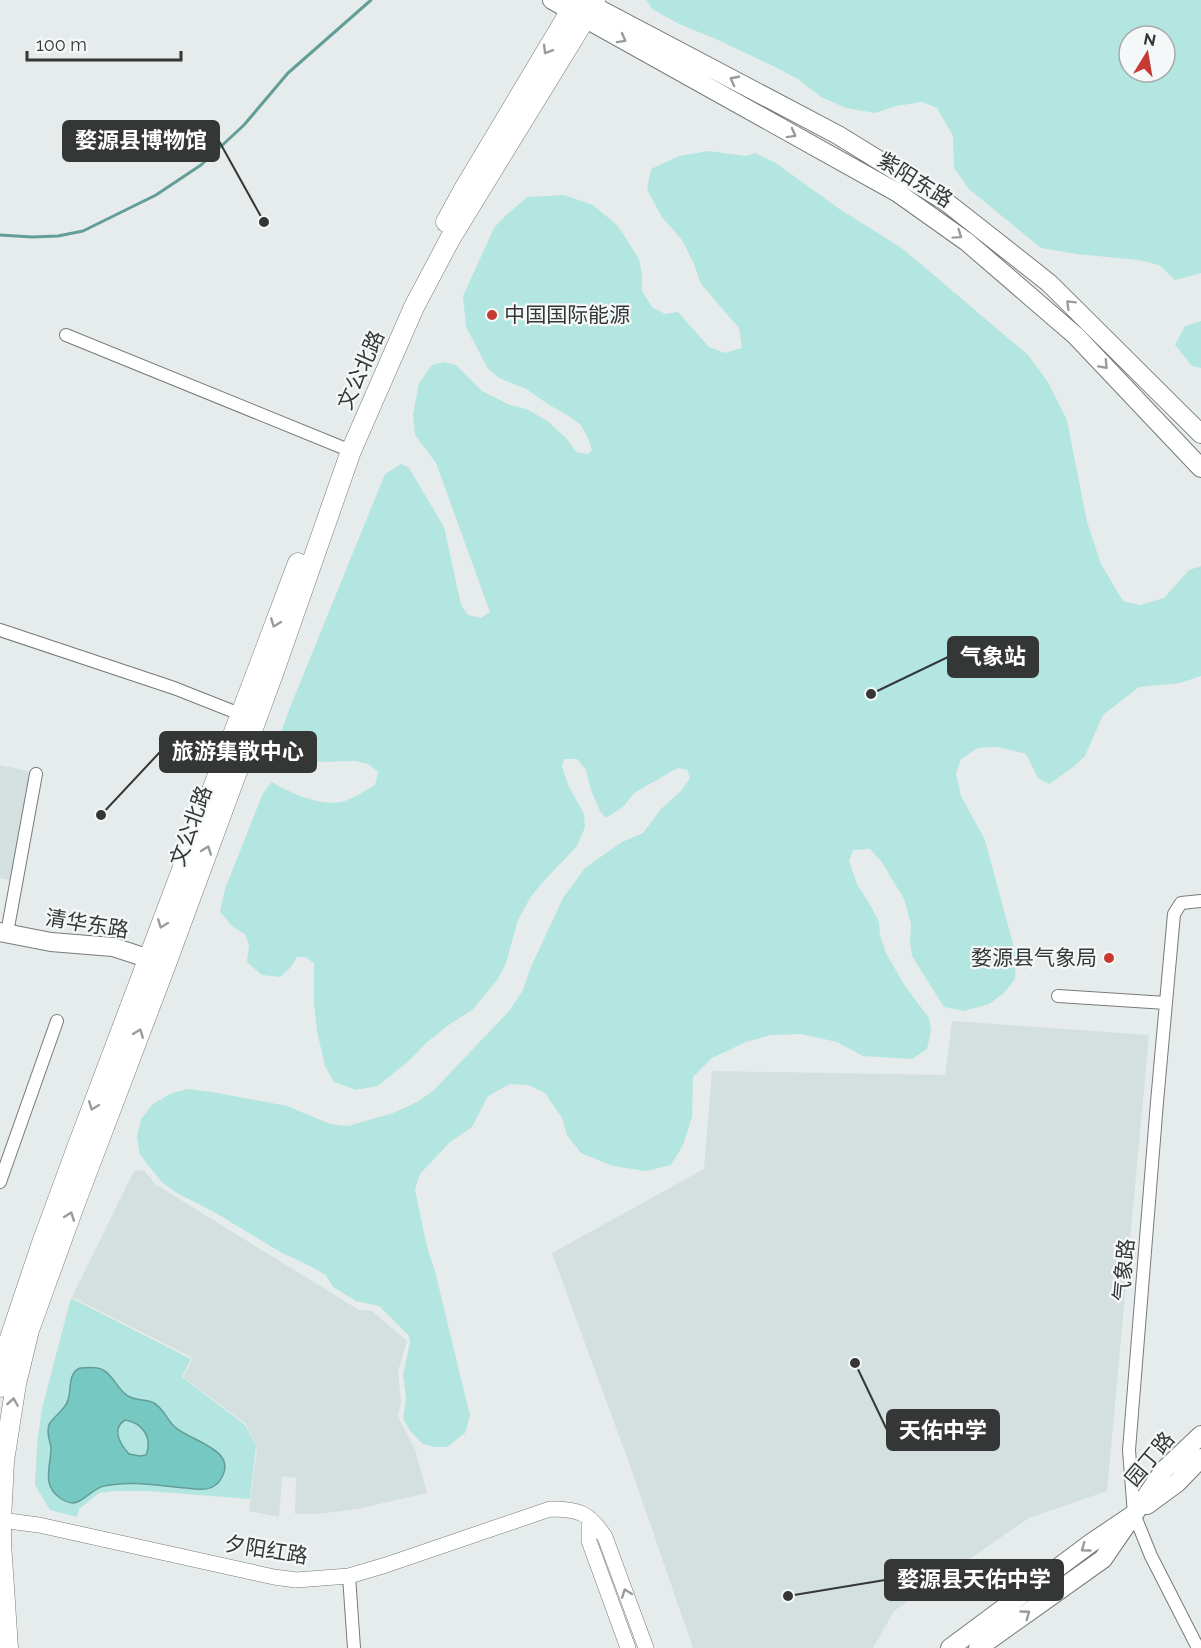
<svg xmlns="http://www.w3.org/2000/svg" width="1201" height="1648" viewBox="0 0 1201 1648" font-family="Raleway,'Noto Sans SC',sans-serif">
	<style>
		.built { fill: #d3e0df }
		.green { fill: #b4e6e1; fill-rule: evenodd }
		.water { fill: #76c9c2; stroke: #629d98; stroke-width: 1.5; fill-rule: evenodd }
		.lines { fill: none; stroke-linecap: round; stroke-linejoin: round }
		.stream { stroke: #629d98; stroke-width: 3 }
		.minor-casing { stroke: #777b7a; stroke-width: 14 }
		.tertiary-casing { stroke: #777b7a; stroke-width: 16 }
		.secondary-casing { stroke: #777b7a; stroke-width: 20 }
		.primary-casing { stroke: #777b7a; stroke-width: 21 }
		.minor { stroke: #fff; stroke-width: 12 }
		.tertiary { stroke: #fff; stroke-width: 15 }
		.secondary { stroke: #fff; stroke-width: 18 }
		.primary { stroke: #fff; stroke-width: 20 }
		.oneway { stroke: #9a9b9b }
		.poi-dot { fill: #c73a31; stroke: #f4f8f8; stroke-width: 2 }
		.labels { text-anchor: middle; stroke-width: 4.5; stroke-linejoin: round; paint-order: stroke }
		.street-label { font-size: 21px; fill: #353737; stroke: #f4f8f8 }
		.poi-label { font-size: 21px; fill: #353737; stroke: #f4f8f8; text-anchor: start }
		.leader { fill: none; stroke: #353737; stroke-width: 2 }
		.callout-dot { fill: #353737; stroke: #f4f8f8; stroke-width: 2 }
		.callout { fill: #353737; stroke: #353737; stroke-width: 2 }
		.callout-label { font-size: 22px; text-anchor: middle; font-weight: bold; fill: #fff }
	</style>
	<rect width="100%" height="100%" fill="#e6ebeb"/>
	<path class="built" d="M0,765l32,7 -22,108 -10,-2z
		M952,1021l197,14 -42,456 -78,27 -135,93 -21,37h-180l-60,-174 -81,-221 152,-84 8,-98 233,4z
		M144,1170l11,14 204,126 13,1 35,30 -9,30 3,31 -3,15 17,32 12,44 -70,16 -40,5h-22l1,-36 -14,-2 -3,41 -30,-6 8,-63 -11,-24 -63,-47 10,-19 -121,-61 62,-126z"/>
	<path class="green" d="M646,0h555v273l-26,7 -16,-15 -20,-5 -62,-6 -36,-6 -72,-59 -15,-21 -1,-32 -16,-28 -15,-6 -26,4 -21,7 -29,-5 -25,-11 -23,-18 -27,-14 -53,-25 -39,-16 -27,-15zM1129,36h36v36h-36z
		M708,151l38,5 9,-3 21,10 62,45 65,41 125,106 20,27 19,38 20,102 14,42 22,37 17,4 24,-7 25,-28 12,-4v110l-21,7 -41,4 -36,28 -18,41 -13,12 -23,16 -11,-6 -12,-24 -28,-7 -20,1 -17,11 -5,15 5,22 24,44 31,115 -1,24 -11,14 -15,11 -25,7 -20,-4 -32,-51 -2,-14 1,-18 -7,-25 -23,-38 -11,-12 -17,1 -4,11 8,23 15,24 7,14 1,13 6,18 19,33 24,32 2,13 -4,18 -15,10 -49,-3 -26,-14 -36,-8 -30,1 -25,7 -34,16 -19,19 -1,40 -9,28 -12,20 -25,6 -33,-5 -32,-13 -14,-18 -5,-17 -17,-25 -17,-8 -18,-1 -22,12 -16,31 -22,15 -30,32 -5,15 4,20 8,38 8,24 35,145 -5,17 -18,14h-12l-12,-3 -12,-12 -8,-13 3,-22 -3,-23 7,-31 -1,-7 -30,-30 -23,-5 -23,-14 -7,-12 -24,-13 -20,-9 -68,-41 -39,-20 -14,-11 -21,-26 -3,-18 4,-18 12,-15 19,-11 16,-4 24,3 75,14 43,18 18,2 45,-13 24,-11 16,-11 76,-80 14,-21 7,-21 33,-71 22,-30 37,-26 21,-9 18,-24 20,-18 9,-13 -3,-8 -9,-2 -44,25 -11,14 -17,11 -6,-7 -9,-21 -5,-20 -9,-11h-13l-2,8 7,20 15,27 1,13 -8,19 -36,38 -11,14 -12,22 -12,43 -8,16 -26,31 -22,14 -24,19 -15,16 -33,27 -22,4 -22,-8 -9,-16 -8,-35 -3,-28v-40l-9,-6h-8l-6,10 -11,10 -18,-2 -15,-13 2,-17 -4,-11 -12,-7 -13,-15 5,-23 38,-96 9,-11c18,11 51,26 73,19 10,-4 21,-11 30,-16l3,-13 -10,-8 -13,-3 -70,2 -9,-17 13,-36 96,-236 16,-10 8,4 35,59 17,78 7,10 13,3 9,-6 -54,-149 -21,-28 -2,-20 6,-32 13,-18 11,-3 13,3 26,26 28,14 16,4 20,11 20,18 10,14 12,2 4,-4 -4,-12 -7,-13 -12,-9 -18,-10 -25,-17 -27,-11 -11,-9 -22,-42 -3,-31 31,-68 11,-12 22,-19 37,-2 29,10 25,21 21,33 3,15v17l10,16 13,7 13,-2 31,35 16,6 17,-5 -3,-20 -38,-44 -7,-20 -12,-24 -20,-23 -15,-27 4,-21 28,-13z
		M1201,321v47l-9,-2 -17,-21 10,-19z
		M71,1298l120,61 -9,18 63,48 5,9 6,12 -6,53 -103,-8h-33l-15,2 -20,16 -2,8 -27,-7 -15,-25 2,-40 5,-37z"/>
	<path class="water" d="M80,1368c7,0 17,-2 23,2 10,5 15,20 25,26 8,5 18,3 26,7 10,6 13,17 21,24 15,14 62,22 47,50 -7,15 -22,13 -36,11 -27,-2 -55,-8 -82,-2 -13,3 -21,17 -31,17 -4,0 -10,-3 -13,-5 -19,-13 -9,-32 -9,-50 -1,-8 -5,-15 -2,-23 4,-9 16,-14 19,-25 4,-11 -1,-26 12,-32zM125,1420c18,3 28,18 21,35l-6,1 -11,-2c-9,-10 -18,-25 -4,-34z"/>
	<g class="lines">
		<path class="stream" d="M0,235l32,2 26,-1 25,-5 73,-36 45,-30 43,-40 44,-52 83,-73"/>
		<g class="minor-casing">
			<path id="minor" d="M66,335l285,116
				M0,630l174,58 71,28
				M7,933l29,-159
				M1058,996l108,7
				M0,1182l57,-161
				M349,1576l5,72
				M1198,1648l-47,-92 -17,-42 -5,-64 28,-348 17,-188 7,-11 20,-2"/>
		</g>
		<g class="tertiary-casing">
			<path id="tertiary" d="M589,1518v23l39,107
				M0,1520l39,5 235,52 22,3 53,-4 37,-11 164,-56c28,0 39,3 55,28l41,111"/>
		</g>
		<g class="secondary-casing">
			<path id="secondary" d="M552,0l346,193 69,49 109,94 125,132
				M582,0l256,135 107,66 104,82 152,151
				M0,932l51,10 62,5 49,16
				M1147,1505l30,-22 24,-25
				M950,1648l141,-105 43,-29 30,-44 37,-35
				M978,1648l125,-89 24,-35"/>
		</g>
		<g class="primary-casing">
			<path id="primary" d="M446,222l17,-31 114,-191
				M0,1387l7,-40 35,-104 36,-98 220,-582
				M8,1648l-7,-105v-23l3,-59 12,-77 13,-54 45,-124 92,-242 108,-293 77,-220 63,-144 36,-68 135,-220 10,-19"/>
		</g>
		<use href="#minor" class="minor"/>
		<use href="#tertiary" class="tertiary"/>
		<use href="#secondary" class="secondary"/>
		<use href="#primary" class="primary"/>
	</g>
	<defs><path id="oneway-chevron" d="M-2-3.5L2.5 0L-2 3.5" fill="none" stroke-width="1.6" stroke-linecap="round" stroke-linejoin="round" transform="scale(1.5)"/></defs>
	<g class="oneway">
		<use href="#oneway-chevron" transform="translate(622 39) rotate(29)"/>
		<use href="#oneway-chevron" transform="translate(547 50) rotate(121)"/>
		<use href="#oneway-chevron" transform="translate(734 80) rotate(-152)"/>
		<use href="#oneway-chevron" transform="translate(792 134) rotate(29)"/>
		<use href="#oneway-chevron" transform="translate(958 235) rotate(35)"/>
		<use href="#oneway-chevron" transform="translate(1070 304) rotate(-135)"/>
		<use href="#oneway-chevron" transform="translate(1104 365) rotate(47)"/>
		<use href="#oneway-chevron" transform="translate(275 623) rotate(111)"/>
		<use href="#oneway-chevron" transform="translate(207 850) rotate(-70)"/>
		<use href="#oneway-chevron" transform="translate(162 924) rotate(111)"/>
		<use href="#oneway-chevron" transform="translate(139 1033) rotate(-69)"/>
		<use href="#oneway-chevron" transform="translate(93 1106) rotate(111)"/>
		<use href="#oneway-chevron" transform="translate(70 1216) rotate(-70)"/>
		<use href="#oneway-chevron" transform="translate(13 1402) rotate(-81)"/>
		<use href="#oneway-chevron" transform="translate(1085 1548) rotate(144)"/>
		<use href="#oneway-chevron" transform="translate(626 1593) rotate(-110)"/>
		<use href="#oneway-chevron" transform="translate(1026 1614) rotate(-36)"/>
	</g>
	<g class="poi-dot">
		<circle cx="492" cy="315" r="6"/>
		<circle cx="1109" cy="958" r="6"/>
	</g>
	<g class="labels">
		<g class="street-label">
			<text transform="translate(915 180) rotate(32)" y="7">紫阳东路</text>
			<text transform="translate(361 370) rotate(-66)" y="7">文公北路</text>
			<text transform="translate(191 826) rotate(-70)" y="7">文公北路</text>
			<text transform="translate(87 924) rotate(9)" y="7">清华东路</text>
			<text transform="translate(1124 1270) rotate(-85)" y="7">气象路</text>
			<text transform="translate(1150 1459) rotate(-50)" y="7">园丁路</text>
			<text transform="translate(266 1550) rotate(9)" y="7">夕阳红路</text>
		</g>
		<g class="poi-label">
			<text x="504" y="322">中国国际能源</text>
			<text x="1097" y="965" text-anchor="end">婺源县气象局</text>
		</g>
	</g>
	<path class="leader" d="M264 222L219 141M871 694L948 657M101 815L160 752M855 1363L887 1430M788 1596L885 1580"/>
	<g class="callout-dot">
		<circle cx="264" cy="222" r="6"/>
		<circle cx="871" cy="694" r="6"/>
		<circle cx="101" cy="815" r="6"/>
		<circle cx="855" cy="1363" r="6"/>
		<circle cx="788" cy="1596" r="6"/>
	</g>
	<g class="callout">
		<rect x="63" y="121" width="156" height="40" rx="6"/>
		<rect x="948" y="637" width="90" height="40" rx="6"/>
		<rect x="160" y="732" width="156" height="40" rx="6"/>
		<rect x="887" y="1410" width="112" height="40" rx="6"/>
		<rect x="885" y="1560" width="178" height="40" rx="6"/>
	</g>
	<g class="callout-label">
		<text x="141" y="148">婺源县博物馆</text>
		<text x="993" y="664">气象站</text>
		<text x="238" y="759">旅游集散中心</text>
		<text x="943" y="1438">天佑中学</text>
		<text x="974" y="1587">婺源县天佑中学</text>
	</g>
	<g transform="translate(1147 54) rotate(11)"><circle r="28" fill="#f4f8f8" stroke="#a8abab" stroke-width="1.5"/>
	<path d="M0-4.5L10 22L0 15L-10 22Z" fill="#c73a31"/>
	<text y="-9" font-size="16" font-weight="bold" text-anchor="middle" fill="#353737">N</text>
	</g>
	<path d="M27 51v9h154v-9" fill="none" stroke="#353737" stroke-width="3"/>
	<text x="36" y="51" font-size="18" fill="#353737" stroke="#f4f8f8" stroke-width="4.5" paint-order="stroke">100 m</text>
</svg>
